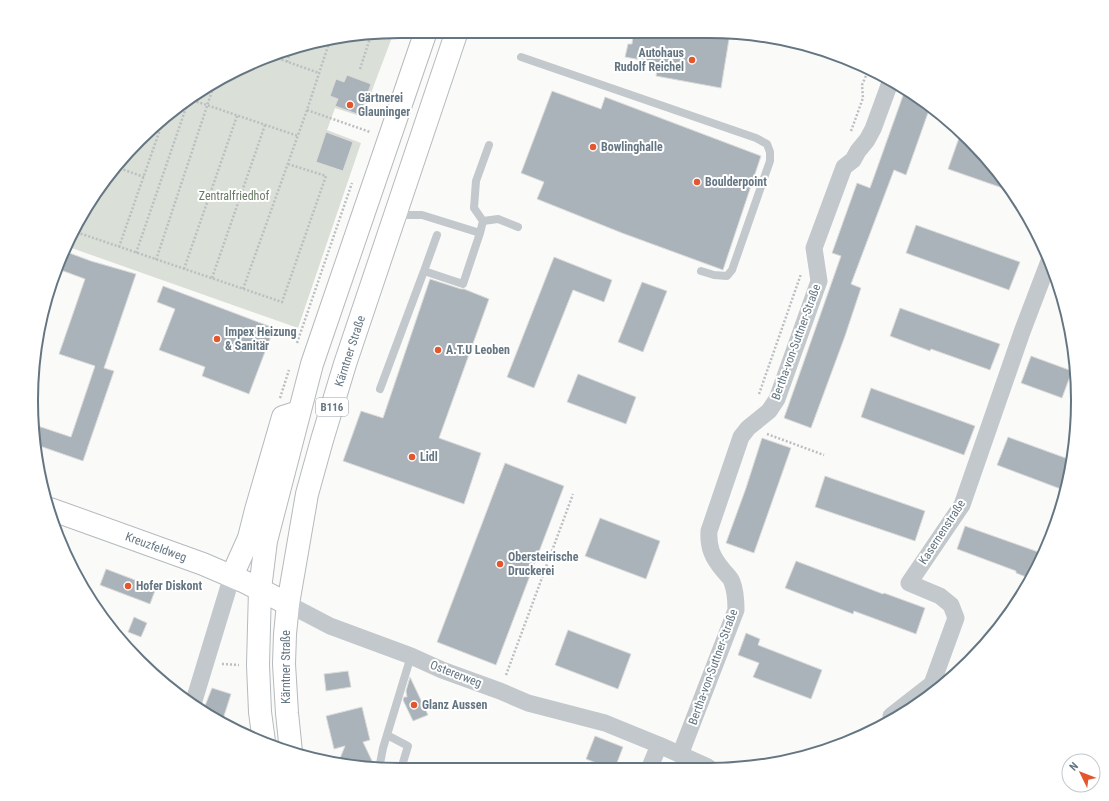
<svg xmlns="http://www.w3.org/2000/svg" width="1109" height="801" viewBox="0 0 1109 801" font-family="'Roboto Condensed',sans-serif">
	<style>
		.green { fill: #dadfd7 }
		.building { fill: #aab3b9; stroke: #dcdcda }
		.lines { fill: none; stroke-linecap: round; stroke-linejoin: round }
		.secondary-casing { stroke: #b3babf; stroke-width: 24 }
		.primary-casing { stroke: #b5babe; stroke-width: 24 }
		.path { stroke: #bbbfc2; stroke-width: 2.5; stroke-dasharray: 2 2; stroke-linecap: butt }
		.service { stroke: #c3c8cc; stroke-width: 8 }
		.minor { stroke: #c3c8cc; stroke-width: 17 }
		.secondary { stroke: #fff; stroke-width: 22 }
		.primary { stroke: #fff; stroke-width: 22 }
		.poi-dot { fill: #e4572e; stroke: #fff; stroke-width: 1.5 }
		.labels { text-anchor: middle; stroke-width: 4; stroke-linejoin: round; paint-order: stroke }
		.shield { fill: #fff; stroke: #939fa8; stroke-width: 1 }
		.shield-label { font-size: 11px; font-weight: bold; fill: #657683 }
		.poi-label { font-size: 12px; font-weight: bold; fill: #657683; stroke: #fff; text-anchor: start }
		.park-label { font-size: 12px; fill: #687a64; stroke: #fff }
		.street-label { font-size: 12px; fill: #657683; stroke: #fff }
		.rim { fill: none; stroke: #657683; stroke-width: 2 }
	</style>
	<rect width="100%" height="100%" fill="#fafaf8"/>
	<path class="green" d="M394,32l-20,53 -11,32 -28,-9 -8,22 34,13 -63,185 -232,-82 3,-9 54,-80 72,-64 110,-49z"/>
	<path class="building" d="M638,31h71l21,2 -9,55 -65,-12 2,-13 -33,-6 3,-13h4l1,-9 4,1z
		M347,75l24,9 -11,31 -25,-9 3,-7 -8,-3 6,-17 8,3z
		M905,90l24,20 -23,65 -12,-5 -43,114 10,4 -16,48 -34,92 -27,-10 57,-162 -9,-3 25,-70 13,5z
		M552,91l49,18 4,-12 156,59 -38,114 -101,-37 -85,-34 7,-17 -23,-9z
		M326,132l27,10 -10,29 -27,-9z
		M960,135l26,22 25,34 -63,-22z
		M916,225l104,37 -11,28 -103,-37z
		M64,251l27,10 45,13 -32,94 10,3 -31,90 -49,-17 1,-19 36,12 24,-71 -36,-12 26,-75 -27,-10z
		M554,257l58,23 -8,22 -31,-12 -39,98 -27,-11z
		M430,279l31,10h3l25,10 -50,139 42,15 -17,51 -121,-43 18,-50 22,7z
		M642,282l25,9 -24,61 -25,-10z
		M163,286l111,42 -25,66 -47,-18 3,-9 -46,-17 16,-41 -18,-7z
		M900,308l100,36 -10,26 -59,-21 -1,2 -40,-15z
		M1031,356l41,15 -10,27 -41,-15z
		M578,374l58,23 -10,27 -59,-22z
		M871,388l104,38 -11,29 -103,-38z
		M1008,437l63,23 -5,31 -69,-26z
		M762,438l29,10 -37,105 -28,-10 20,-55z
		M505,463l59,23 -68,179 -59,-23z
		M825,476l100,35 -10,30 -100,-34z
		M600,518l60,23 -14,38 -61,-23z
		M965,526l79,28 -4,10 -9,15 -15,-6v-2l-59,-22z
		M796,561l87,33 1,-1 41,15 -9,26 -62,-23 -1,3 -68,-26z
		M106,569l50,19 -6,16 -50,-19z
		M134,617l13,6 -6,14 -13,-5z
		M568,630l63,24 -13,35 -63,-24z
		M746,633l14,6 -2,6 64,25 -11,29 -58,-22 6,-14 -21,-8z
		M348,671l3,16 -25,4 -2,-17z
		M410,677l18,38 -15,6 -10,-21 1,-3h3l-1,-6z
		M212,688l19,6 -8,25 -20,-8z
		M362,707l8,33 -7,2 11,23v4l-36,-6 7,-17 -11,3 -8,-33z
		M595,736l28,11 -8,21h-6l-23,-9z"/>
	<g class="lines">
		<g class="secondary-casing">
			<path id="secondary" d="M50,509l153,55 42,18 43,22
				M232,576l17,-38 7,-28 27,-93 16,-5"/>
		</g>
		<g class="primary-casing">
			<path id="primary" d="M264,742l-4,-30 -2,-47 2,-76 6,-48 46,-177 114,-333
				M291,752l-4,-39 -3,-49 1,-30 3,-30 19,-110 15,-54 23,-76 112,-333"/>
		</g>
		<path class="path" d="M274,57l45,16
			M287,62l4,-12
			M360,69l11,-34
			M189,99l109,37
			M178,108l7,3
			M307,110l63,22
			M851,131l12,-33 -1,-13 6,-14
			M116,167l28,10
			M73,231l209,71 44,-126 -38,-12
			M119,247l44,-126
			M136,253l53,-154
			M156,260l58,-175
			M184,269l53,-153
			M212,278l53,-153
			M243,289l64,-179 23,-70
			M297,343l55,-160
			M759,394l42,-120
			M280,398l9,-28
			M767,434l57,21
			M222,664l17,1
			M506,675l67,-181"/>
		<path class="service" d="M521,57l235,81 11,6 3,8v9l-38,109 -5,6 -13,-1 -13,-4
			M396,215h26l58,18
			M483,221l15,-2 20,8
			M424,271l13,-36
			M380,389l44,-118 39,13 17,-51 3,-12 -9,-13 2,-27 13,-36
			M387,735l21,11 -7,23
			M379,769l4,-21 28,-92"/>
		<path class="minor" d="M288,604l42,22 81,30 31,14 58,21 28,12 77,20 54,22 49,22
			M193,704l39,-128
			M891,716l41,-32 24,-66 -5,-13 -11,-9 -31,-13 53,-78 60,-173 27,-71
			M680,755l56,-145c0,-9 0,-18 -4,-28 -1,-4 -6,-8 -9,-12 -11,-13 -15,-23 -14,-39l32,-94 7,-9 21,-17 8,-12 42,-118 -5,-33 30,-81 9,-7 5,-9 9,-11 6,-11 18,-49
			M650,767l9,-22"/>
		<use href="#secondary" class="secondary"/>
		<use href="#primary" class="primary"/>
	</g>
	<g class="poi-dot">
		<circle cx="692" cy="60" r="4"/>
		<circle cx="350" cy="105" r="4"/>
		<circle cx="593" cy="147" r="4"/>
		<circle cx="697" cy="182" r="4"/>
		<circle cx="217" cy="339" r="4"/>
		<circle cx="438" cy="350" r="4"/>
		<circle cx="412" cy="457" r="4"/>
		<circle cx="500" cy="564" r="4"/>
		<circle cx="128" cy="586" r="4"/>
		<circle cx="414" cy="705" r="4"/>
	</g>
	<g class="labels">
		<rect class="shield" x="316" y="398" width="32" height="18" rx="3"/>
		<g class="shield-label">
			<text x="332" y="411">B116</text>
		</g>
		<g class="poi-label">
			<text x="684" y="57" text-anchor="end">Autohaus<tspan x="684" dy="14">Rudolf Reichel</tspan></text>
			<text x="358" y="102">Gärtnerei<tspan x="358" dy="14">Glauninger</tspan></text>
			<text x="601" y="151">Bowlinghalle</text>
			<text x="705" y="186">Boulderpoint</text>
			<text x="225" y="336">Impex Heizung<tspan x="225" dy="14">&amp; Sanitär</tspan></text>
			<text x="446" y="354">A.T.U Leoben</text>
			<text x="420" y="461">Lidl</text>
			<text x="508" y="561">Obersteirische<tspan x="508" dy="14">Druckerei</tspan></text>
			<text x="136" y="590">Hofer Diskont</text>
			<text x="422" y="709">Glanz Aussen</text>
		</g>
		<g class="park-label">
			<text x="234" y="200">Zentralfriedhof</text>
		</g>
		<g class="street-label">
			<text transform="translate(796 342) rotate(-70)" y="4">Bertha-von-Suttner-Straße</text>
			<text transform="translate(350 351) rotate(-72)" y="4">Kärntner Straße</text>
			<text transform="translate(942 532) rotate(-57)" y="4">Kasernenstraße</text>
			<text transform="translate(156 547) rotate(20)" y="4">Kreuzfeldweg</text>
			<text transform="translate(286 667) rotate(-90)" y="4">Kärntner Straße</text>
			<text transform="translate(713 667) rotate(-70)" y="4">Bertha-von-Suttner-Straße</text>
			<text transform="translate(456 674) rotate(21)" y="4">Ostererweg</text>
		</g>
	</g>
	<path d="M0 0H1109V801H0ZM400 38H709A362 362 0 0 1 1071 400V401A362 362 0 0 1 709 763H400A362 362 0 0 1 38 401V400A362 362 0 0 1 400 38Z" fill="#fff" fill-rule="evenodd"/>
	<path class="rim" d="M400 38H709A362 362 0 0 1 1071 400V401A362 362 0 0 1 709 763H400A362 362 0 0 1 38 401V400A362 362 0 0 1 400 38Z"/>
	<g transform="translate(1081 773) rotate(313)"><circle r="19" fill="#ffffff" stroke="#c1c8cd"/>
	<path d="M0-3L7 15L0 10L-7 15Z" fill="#e4572e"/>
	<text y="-6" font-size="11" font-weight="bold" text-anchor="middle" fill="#657683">N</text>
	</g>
</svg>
